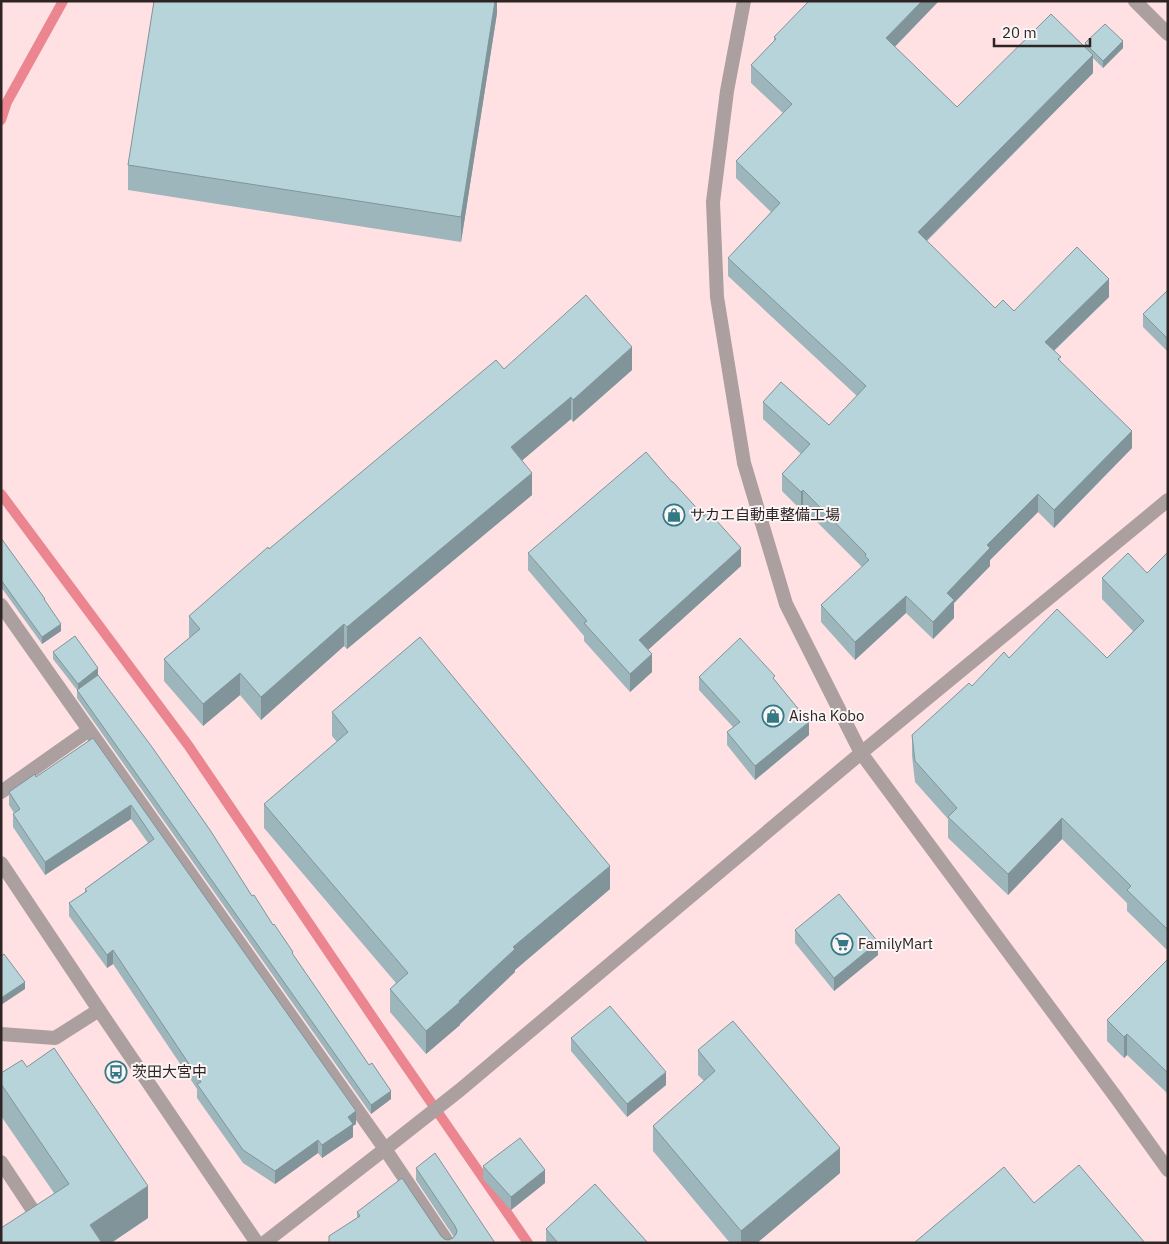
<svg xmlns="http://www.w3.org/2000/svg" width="1169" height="1244" viewBox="0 0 1169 1244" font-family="'IBM Plex Sans','Noto Sans JP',sans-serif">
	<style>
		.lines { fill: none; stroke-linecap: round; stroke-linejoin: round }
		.stream { stroke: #eb858f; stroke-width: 10 }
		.service { stroke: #ab9f9f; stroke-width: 14 }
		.pedestrian { stroke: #ab9f9f; stroke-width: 14 }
		.minor { stroke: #ab9f9f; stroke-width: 14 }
		.tertiary { stroke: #ab9f9f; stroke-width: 14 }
		.wall { fill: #9db6bb }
		.shaded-wall { fill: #809499 }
		.building { fill: #b7d4da; stroke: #809499 }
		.labels { text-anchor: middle; stroke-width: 4; stroke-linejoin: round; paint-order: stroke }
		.poi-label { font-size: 15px; fill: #2e2424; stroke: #fbf5f5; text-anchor: start }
	</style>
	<rect width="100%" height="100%" fill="#ffe1e3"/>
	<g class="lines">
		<path class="stream" d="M1,120l6,-18 56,-101
			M1,494l187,251 211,311 129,187"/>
		<path class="service" d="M1,1034l54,4 44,-28"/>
		<path class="pedestrian" d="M1,1162l35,53 -35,23"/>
		<path class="minor" d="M1,605l88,125
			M1,792l88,-62 296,419 63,94"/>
		<path class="tertiary" d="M744,1l-17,90 -14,111 4,95 27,166 42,141 75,149 254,343 53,74
			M1135,1l33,33
			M1,863l98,147 158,233
			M264,1243l121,-94 75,-59 401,-337 307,-253"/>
	</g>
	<path class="wall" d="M497,1v12l-36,229 -333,-52v-25z
		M774,37l121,10 62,60 128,-59v-5l38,5 -20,20 -10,-10v15l-166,168 68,67 19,3 95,-14 -55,54 7,11 71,86 -78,80 -16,-16 -48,48v6l-36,37v15l-21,21 -27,-26 -51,47 -34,-38v-17l41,-38 -59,-59 -2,2 -19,-19v-17l19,-20 -38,-35v-17l66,23 28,-29 -129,-120v-18l43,-46 -35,-34v-17l47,-48 -32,-30v-18l23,-24z
		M1168,290v62l-25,-25v-13z
		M504,369l128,1 -59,52 -2,-3 -49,41 10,35 -185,154 -3,-3 -83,74 -21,-25 -37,31 -39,-45v-22l25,-21v-22l80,-67z
		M1,538l44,63 16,30 -19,13 -41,-57z
		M1168,552v399l-41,-40v-8l-65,-64 -54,56 -60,-57v-19l-33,-37 -3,-26v-21l60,-49 37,-28h98l26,-27 -31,-32v-21l45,-5z
		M528,553l213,13 -93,84 4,22 -22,20 -46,-51v-5l-56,-66z
		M53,652l45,23 195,280 98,144 -20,15 -294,-416v-8l-24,-31z
		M699,677l76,3 34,55 -54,45 -28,-35v-13l6,-5 -34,-37z
		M332,712l278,177 -95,81v2l-55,52v1l-34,29 -36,-42v-23l6,-6 -132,-155v-24l73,-62 -5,-6z
		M93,738l263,386 -3,2v11l-31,21 -4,-5 -43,31 -32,-21 -46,-65v-9l-84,-125 -6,4 -38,-52v-13l16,-10v-4l63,-46 -17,-24 -86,56 -32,-48v-13l1,-1 -5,-8v-13l27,-15z
		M795,930l83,25 -44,36 -39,-48z
		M1168,959v135l-41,-39 -3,3 -17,-17v-21z
		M571,1038l95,47 -39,32 -56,-66z
		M698,1050l142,123 -83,70h-27l-77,-92v-25l51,-45 -6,-6z
		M27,1067l121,151 -37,25h-110l53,-50 -53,-77v-43z
		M483,1166l62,17 -34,27 -28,-31z
		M416,1168l79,75h-166l28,-25v-6l84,24 3,3 4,1 5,-2 1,-1 -38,-57z
		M546,1229l102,14h-102z"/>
	<path class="shaded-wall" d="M495,1h2v12l-36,229v-25z
		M922,1h17l-53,55v-18z
		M1123,41v7l-20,20v-7z
		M1093,55v18l-175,176v-17z
		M1109,279v18l-64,62v-17z
		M632,347v23l-59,52v-22z
		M571,397v22l-60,51v-23z
		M1132,431v17l-78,80v-18z
		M532,473v22l-185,154v-22z
		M803,490v18l-2,2v-18z
		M1038,494v18l-48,48v6l-36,37v15l-21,21v-17l14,-29 40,-48z
		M741,548v18l-102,92v-18z
		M906,596v17l-51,47v-18z
		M61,624v7l-19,13v-7z
		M344,624v22l-83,74v-23z
		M652,654v18l-22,20v-18z
		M98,668v7l-20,16v-7z
		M240,673v22l-37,31v-22z
		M809,722v13l-54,45v-14z
		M131,805v14l-86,56v-13z
		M1062,818v21l-54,56v-21z
		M610,866v23l-95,81v2l-55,52v1l-34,29v-23l33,-30 54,-54z
		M878,942v13l-44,36v-13z
		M113,950v14l-6,4v-13z
		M25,982v7l-24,16v-7z
		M1127,1034v21l-3,3v-21z
		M666,1072v13l-39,32v-13z
		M391,1091v8l-20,15v-9z
		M356,1111v13l-3,2v11l-31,21v-13l26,-28z
		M318,1140v13l-43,31v-13z
		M840,1148v25l-83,70h-16v-12z
		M545,1170v13l-34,27v-13z
		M148,1186v32l-37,25h-21v-18z"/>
	<path class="building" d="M154,1h341l-34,216 -333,-52z
		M809,1h113l-36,37 71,69 94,-93 42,41 -175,177 77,76 8,-8 11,11 63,-64 32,32 -64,63 16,15 -3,2 74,72 -78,79 -16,-16 -51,51 3,3 -43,45 7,7 -21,22 -27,-26 -51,46 -34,-37 48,-45 -4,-4 1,-2 -63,-64 -2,2 -19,-18 28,-30 -47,-42 18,-20 48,43 37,-39 -138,-128 52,-55 -44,-42 56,-57 -41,-39 25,-26 -2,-2z
		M1105,24l18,17 -20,20 -18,-18z
		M1168,290v49l-25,-25z
		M586,295l46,52 -59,53 -2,-3 -60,50 21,26 -185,154 -3,-3 -83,73 -21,-24 -37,31 -39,-45 36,-30 -11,-13 79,-69 1,2 227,-189 8,9z
		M646,452l26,30h1l31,34 4,-5 33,37 -102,92 13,14 -22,20 -46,-51 3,-2 -59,-68z
		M1,538l44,61h-1l17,25 -19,13 -41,-57z
		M1168,552v378l-41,-40 4,-4 -69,-68 -54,56 -60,-57 9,-9 -42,-47 -3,-26 57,-52 3,3 32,-34 5,6 48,-49 50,49 37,-37 -42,-43 26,-25 19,20z
		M75,636l23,32 -20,16 -25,-32z
		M420,637l190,229 -97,81 2,2 -56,52 1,1 -34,29 -36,-42 18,-16 -144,-169 84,-72 -16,-20z
		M740,638l35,38 -2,2 36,44 -54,44 -28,-34 13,-10 -41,-45z
		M98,675l54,72 58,83 42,66 2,-1 19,30 1,-1 19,28 -1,1 77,112 3,-2 19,28 -20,14 -294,-415z
		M93,738l263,373 -8,6 5,7 -31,21 -4,-5 -43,31 -32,-21 -46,-66 4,-2 -88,-132 -6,5 -38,-52 18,-12 -2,-2 69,-50 -23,-34 -86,57 -32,-48 7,-5 -11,-17 26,-18 1,3z
		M839,894l39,48 -44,36 -39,-48z
		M4,954l21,28 -24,16v-42z
		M1168,959v114l-41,-39 -3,3 -17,-17z
		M610,1006l56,66 -39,32 -56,-66z
		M733,1021l107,127 -99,83 -88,-105 62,-55 -17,-21z
		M54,1048l94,138 -58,39 12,18h-101v-15l68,-44 -68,-100v-11l21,-13 5,7z
		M520,1138l25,32 -34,27 -28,-31z
		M435,1153l60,90h-166v-7l31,-20 -3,-4 45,-34 39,58 3,3 4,1 5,-2 3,-4 1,-3 -2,-5 -39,-58z
		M1079,1165l66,78h-231l90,-76 30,36z
		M595,1184l53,59h-90l-12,-14z"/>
	<defs>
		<g id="shop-ring" transform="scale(1.125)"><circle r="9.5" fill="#fbf5f5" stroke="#327885" stroke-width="1.5"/><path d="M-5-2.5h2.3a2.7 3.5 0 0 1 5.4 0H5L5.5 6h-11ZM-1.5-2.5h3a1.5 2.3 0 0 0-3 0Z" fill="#327885"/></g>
		<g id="supermarket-ring" transform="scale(1.125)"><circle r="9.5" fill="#fbf5f5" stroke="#327885" stroke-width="1.5"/><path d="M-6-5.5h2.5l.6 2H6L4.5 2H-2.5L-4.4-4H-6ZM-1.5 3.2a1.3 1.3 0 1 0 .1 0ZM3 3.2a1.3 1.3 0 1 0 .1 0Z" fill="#327885"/></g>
		<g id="bus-ring" transform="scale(1.125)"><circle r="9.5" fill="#fbf5f5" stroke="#327885" stroke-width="1.5"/><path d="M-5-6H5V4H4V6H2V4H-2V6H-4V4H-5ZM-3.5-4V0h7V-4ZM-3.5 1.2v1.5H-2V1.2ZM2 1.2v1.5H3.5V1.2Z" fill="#327885"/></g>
	</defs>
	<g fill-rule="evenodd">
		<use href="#shop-ring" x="674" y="515"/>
		<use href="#shop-ring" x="773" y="716"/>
		<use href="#supermarket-ring" x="842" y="944"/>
		<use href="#bus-ring" x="116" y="1072"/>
	</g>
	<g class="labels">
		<g class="poi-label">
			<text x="690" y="520">サカエ自動車整備工場</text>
			<text x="789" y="721">Aisha Kobo</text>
			<text x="858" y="949">FamilyMart</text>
			<text x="132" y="1077">茨田大宮中</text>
		</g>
	</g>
	<rect width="1169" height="1244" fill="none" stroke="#2e2424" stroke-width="5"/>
	<path d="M994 38v8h96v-8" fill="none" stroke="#2e2424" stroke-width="2.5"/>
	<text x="1002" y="38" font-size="15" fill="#2e2424" stroke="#fbf5f5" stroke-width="4" paint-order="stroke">20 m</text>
</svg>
